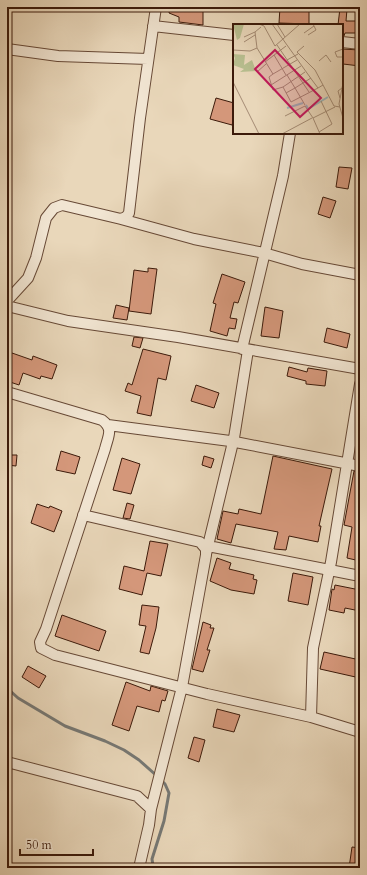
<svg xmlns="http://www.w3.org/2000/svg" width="367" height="875" viewBox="0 0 367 875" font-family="Cardo,serif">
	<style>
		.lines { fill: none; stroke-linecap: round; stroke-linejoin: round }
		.stream { stroke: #767874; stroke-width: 3 }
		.building { fill: #d4977a; stroke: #3c1a0a }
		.minor-casing { stroke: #674936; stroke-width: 12 }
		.minor { stroke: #f1e5d2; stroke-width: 10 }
		.inset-river { fill: none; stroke: #9db6bb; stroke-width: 2 }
		.inset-road { fill: none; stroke: #a48b74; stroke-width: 1 }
		.view { fill: #c2185b; fill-opacity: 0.15; stroke: #c2185b; stroke-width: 2 }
		.inset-edge { fill: none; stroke: #3c1a0a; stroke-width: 2 }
	</style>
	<rect width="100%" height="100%" fill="#e9d7ba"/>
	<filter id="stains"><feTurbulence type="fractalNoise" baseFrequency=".005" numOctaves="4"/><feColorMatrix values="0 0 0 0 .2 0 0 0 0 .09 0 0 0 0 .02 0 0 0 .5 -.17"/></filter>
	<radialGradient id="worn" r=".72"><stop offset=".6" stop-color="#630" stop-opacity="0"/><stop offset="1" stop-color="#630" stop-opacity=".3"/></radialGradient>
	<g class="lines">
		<path class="stream" d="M7,688l11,10 47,28 40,15 19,9 15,10 18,16
			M159,868l-6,-2 -1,-7 12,-38 5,-28 -4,-9 -4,-4"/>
	</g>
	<path class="building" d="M170,7h33v18l-24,-3v-5l-10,-4z
		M280,7h29v17l-30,-1z
		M340,8l7,1 -1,12h12l-1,12h-12l-1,3h-2v-11h-4z
		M342,49l18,1v16l-17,-2z
		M216,98l18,5v15l-2,7 -22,-6z
		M339,167l13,1 -4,21 -12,-2z
		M323,197l13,4 -6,17 -12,-4z
		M148,268l9,1 -6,45 -22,-3 5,-41 14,2z
		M222,274l23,8 -7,21 -4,-1 -4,16 7,1 -2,10 -6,-1 -2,8 -17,-5 6,-27 -3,-1z
		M116,305l13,3 -2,12 -14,-2z
		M265,307l18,4 -4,27 -18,-2z
		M327,328l23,6 -3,14 -23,-6z
		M134,337l9,1 -3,10 -8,-2z
		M143,349l28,7 -5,24 -8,-2 -7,38 -14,-3 4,-17 -16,-5 3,-8 4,2z
		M12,353l20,7 1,-4 24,9 -5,14 -11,-3 -1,3 -17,-6 -4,12 -12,-4v-15z
		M289,367l18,5 1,-4 19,3 -2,15 -19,-2v-3l-19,-5z
		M196,385l23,8 -5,15 -23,-7z
		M61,451l19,6 -5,17 -19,-4z
		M7,455h10l-1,11 -9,-1z
		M204,456l10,3 -3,9 -9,-3z
		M273,456l59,13 -13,57h2l-3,16 -29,-6 -3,14 -12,-1 4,-17 -42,-8 -5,19 -14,-4 6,-28 15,3 1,-5 22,5z
		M122,458l18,6 -9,30 -18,-4z
		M354,471l6,1v66l-2,7 2,1v15l-13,-3 5,-31 -8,-2z
		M127,503l7,2 -4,14 -7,-1z
		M37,504l12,4 1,-2 12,5 -8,21 -23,-9z
		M150,541l18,3 -7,32 -14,-3 -5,22 -23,-6 5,-23 20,5z
		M217,558l14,5 -2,6 25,6 -1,4 4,1 -3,14 -23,-4 -21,-9z
		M293,573l20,4 -5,28 -20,-4z
		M335,585l25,5v21l-15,-3 -1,5 -15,-3 3,-21 2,1z
		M142,605l17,2 -3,21 -7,26 -9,-2 6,-26 -7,-1z
		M62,615l44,16 -7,20 -44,-15z
		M203,622l8,3 -1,3h4l-7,22h3l-7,22 -11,-3z
		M324,652l36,8v18l-40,-9z
		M28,666l18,10 -7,12 -17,-11z
		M126,682l24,9 1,-5 17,5 -3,10 -3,-1 -3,12 -22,-6 -8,25 -17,-6z
		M217,709l23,6 -6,17 -21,-5z
		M194,737l11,3 -6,22 -11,-4z
		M352,847l8,1v20h-11z"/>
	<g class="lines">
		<g class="minor-casing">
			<path id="minor" d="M153,26l81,9
				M342,42l18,2
				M7,49l51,7 90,3
				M121,219l73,20 70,14 38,11 58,11
				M7,301l21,-23 8,-20 10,-40 8,-10 8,-3 59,14 5,-2 3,-4 11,-95 16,-111
				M7,306l61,15 110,16 182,32
				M242,349l41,-173 7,-43
				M7,392l95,28c12,9 6,16 3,29l-59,180 -6,13 1,6 14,7 152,39 104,23 49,15
				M108,425l122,16 130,25
				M83,515l117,27 6,7v6l-24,132 -31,122
				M208,546l152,30
				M206,554l28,-116 14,-88
				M311,717l2,-69 18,-86 29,-178
				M7,762l130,34 14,13 -2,16 -10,43"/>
		</g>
		<use href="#minor" class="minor"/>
	</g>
	<g transform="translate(233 24)">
		<rect width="110" height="110" fill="#e9d7ba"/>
		<path d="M0,0h11l-4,14 -3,2zM0,30l12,1 -1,10 8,-5 4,11 -16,1 4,-3 -11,-4 2,-7z" fill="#b7be8f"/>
		<path class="inset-river" d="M73,81l2,4 20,-12M54,84l16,-5"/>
		<path class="inset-road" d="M26,0l5,2 11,20 25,-22M39,0l40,56 6,8 5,-3 11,21 6,1M44,0l8,13M28,3l-6,5 2,16 16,26 -4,3 4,13 10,-3 8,15 27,-14M71,9l10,-7M75,11l8,-5 -3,-6M11,13l11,-5M11,18l11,-7M44,21l32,47M71,22l-7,6 18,18 8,15M0,26l17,1 7,-3M41,31l12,20M109,33h-5l-2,-5 8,-3M54,36l11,-6M86,37l7,-6 5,7M32,38l21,-16M24,48l9,-8M40,50l24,-14M54,51l8,13M0,58l26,52M110,59l-4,21 4,14M38,61l30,-19M50,63l22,-15M62,64l16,-10M53,69l9,-5 10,17M107,74l-2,-7 4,-3M52,92l20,-10 8,12M86,108l13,-8 -11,-23M49,110l30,-16M87,110l-7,-16 22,-11"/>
		<path class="view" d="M42,26l46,48 -21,19 -45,-48z"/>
		<rect width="110" height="110" class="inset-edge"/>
	</g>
	<rect width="367" height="875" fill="none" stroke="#e9d7ba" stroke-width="24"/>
	<rect x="8" y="8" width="351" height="859" fill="none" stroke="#3c1a0a" stroke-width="2"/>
	<rect x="12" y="12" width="343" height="851" fill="none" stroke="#3c1a0a"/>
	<path d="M20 849v6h73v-6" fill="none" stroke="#3c1a0a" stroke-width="2"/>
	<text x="26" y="849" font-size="12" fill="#3c1a0a" stroke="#f1e5d2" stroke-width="3" paint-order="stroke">50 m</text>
	<rect width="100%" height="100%" filter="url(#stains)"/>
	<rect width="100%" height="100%" fill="url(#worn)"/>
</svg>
